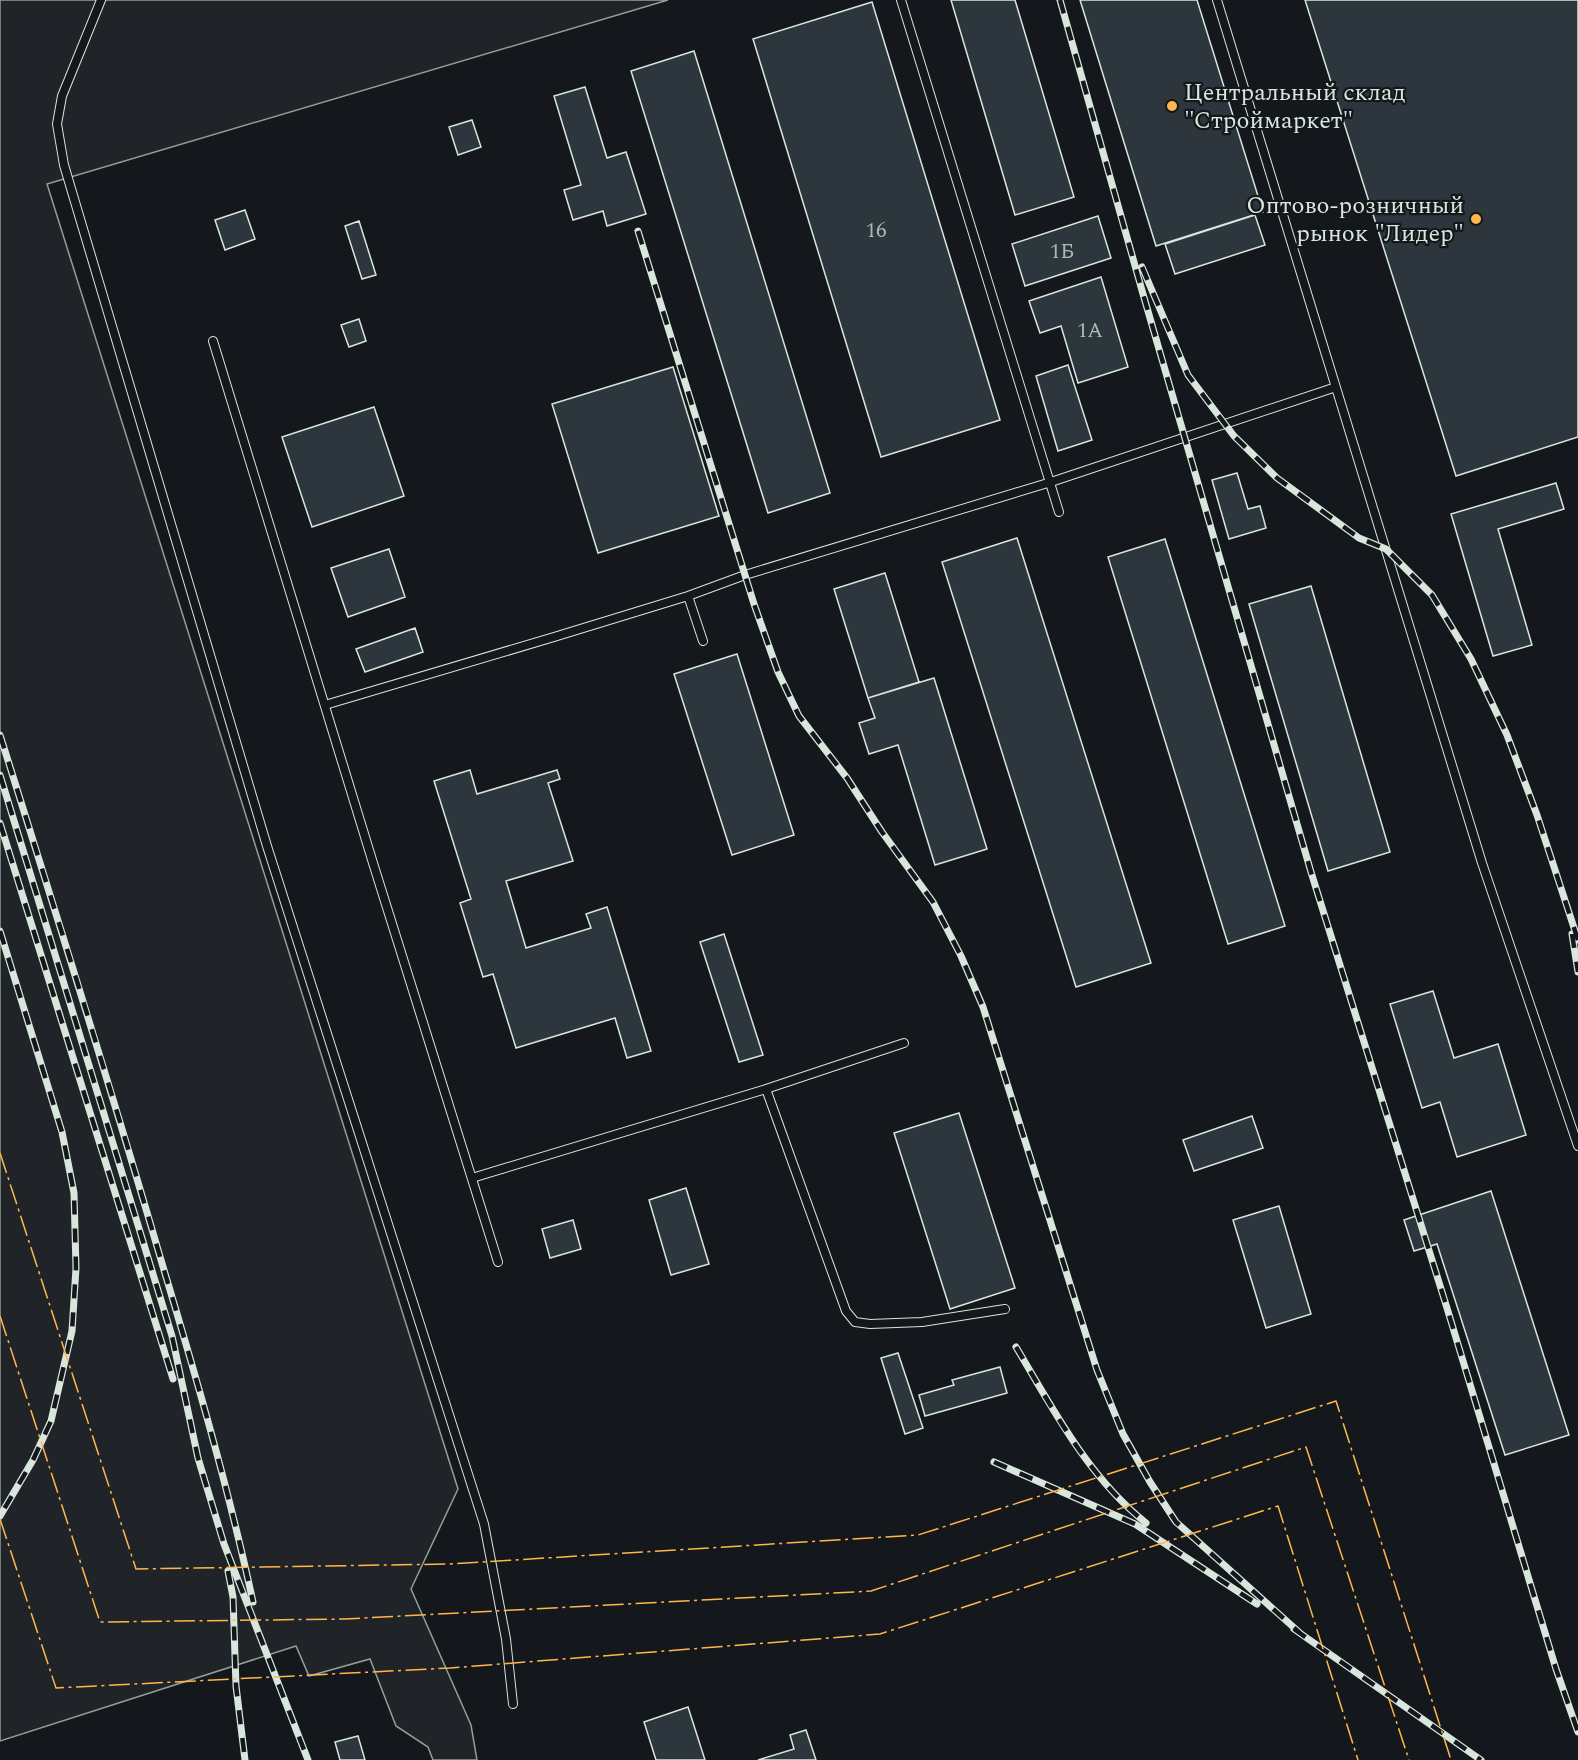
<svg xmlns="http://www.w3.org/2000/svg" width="1578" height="1760" viewBox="0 0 1578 1760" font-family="Spectral,serif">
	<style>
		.green { fill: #202428; stroke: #939e99; stroke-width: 1.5 }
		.building { fill: #2c363c; stroke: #d8e6dc; stroke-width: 1.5 }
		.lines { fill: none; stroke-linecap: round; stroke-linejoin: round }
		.service-casing { stroke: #d8e6dc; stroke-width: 10 }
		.service { stroke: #14181c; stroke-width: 8 }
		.rail-casing { stroke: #d8e6dc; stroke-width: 7 }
		.rail { stroke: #14181c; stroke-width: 4.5; stroke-dasharray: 14; stroke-linecap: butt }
		.power { stroke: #ffb74d; stroke-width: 1.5; stroke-dasharray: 21 4.5 3 4.5; stroke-linecap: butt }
		.poi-dot { fill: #ffb74d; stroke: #14181c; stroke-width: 2 }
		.labels { text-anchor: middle; stroke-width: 4.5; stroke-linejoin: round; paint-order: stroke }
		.number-label { font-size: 21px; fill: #adbab4 }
		.poi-label { font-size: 24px; fill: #d8e6dc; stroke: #14181c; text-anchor: start }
	</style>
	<rect width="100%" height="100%" fill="#14181c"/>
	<path class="green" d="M0,0h668l-621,184 411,1305 -47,100 60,136 6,35h-44l-5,-13 -32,-21 -26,-67 -61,17 -13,-30 -296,95z"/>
	<path class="building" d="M951,0h64l59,197 -59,18z
		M1080,0h117l66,212 -107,34z
		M1305,0h273v437l-122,39z
		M872,2l128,418 -119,37 -128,-418z
		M694,51l136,442 -62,20 -137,-442z
		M585,87l22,71 19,-6 20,62 -39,12 -4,-15 -30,9 -9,-30 17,-5 -27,-89z
		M472,120l9,27 -23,8 -9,-28z
		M245,210l10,29 -30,11 -10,-30z
		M1255,215l10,30 -90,29 -10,-30z
		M1098,216l13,42 -86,28 -13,-42z
		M359,221l17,54 -14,4 -17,-53z
		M1101,277l27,90 -50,16 -17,-57 -21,7 -11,-32z
		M359,319l7,22 -17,6 -8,-22z
		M1068,365l24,75 -34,11 -22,-75z
		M673,367l46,149 -121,37 -46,-149z
		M374,407l30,89 -92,31 -30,-90z
		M1237,473l11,36 12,-3 6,22 -37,11 -17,-59z
		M1556,483l8,26 -66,20 34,116 -39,11 -42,-142z
		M1017,538l134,425 -75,24 -134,-425z
		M1165,539l120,387 -57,18 -120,-387z
		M389,549l16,48 -57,20 -17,-49z
		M885,573l34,109 -51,16 -34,-109z
		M1311,586l79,266 -62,19 -79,-267z
		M415,628l8,24 -58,20 -9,-23z
		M737,654l57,181 -62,20 -58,-181z
		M934,678l53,171 -52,16 -37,-120 -29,9 -10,-31 16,-5 -7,-20z
		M470,770l7,24 80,-24 3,9 -12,4 25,78 -67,20 20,67 65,-20 -5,-14 21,-7 44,144 -24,7 -12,-40 -99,30 -23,-74 -10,3 -23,-74 11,-4 -37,-118z
		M724,934l39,121 -24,7 -39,-120z
		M1433,991l21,67 44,-14 28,91 -69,22 -17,-55 -18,6 -32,-104z
		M959,1113l56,175 -65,21 -56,-176z
		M1252,1116l11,32 -69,23 -11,-31z
		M686,1188l23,76 -38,11 -22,-75z
		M1491,1191l78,244 -64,20 -68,-211 -23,7 -10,-31z
		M1279,1206l32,108 -45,14 -33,-108z
		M573,1220l8,29 -31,9 -8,-29z
		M898,1353l25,75 -18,6 -24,-76z
		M1000,1367l7,26 -82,23 -6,-21 35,-10 -2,-5z
		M688,1707l17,53h-49l-12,-38z
		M806,1730l10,30h-58l36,-11 -4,-14z
		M358,1736l7,24h-25l-5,-18z"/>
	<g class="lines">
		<g class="service-casing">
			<path id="service" d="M101,0l-39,96 -5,28 7,41 203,681 217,678 22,115 7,65
				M901,0l158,512
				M1217,0l265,863 96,283
				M213,341l160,522 125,399
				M688,596l15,45
				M325,705l229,-68 134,-41 57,-21 306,-93 285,-95
				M766,1089l80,222 9,11 15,2 52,-2 83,-13
				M472,1178l294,-89 138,-46"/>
		</g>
		<use href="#service" class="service"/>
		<g class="rail-casing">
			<path id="rail" d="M1060,0l83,294 168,578 136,436 109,361 22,63
				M638,231l116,373 24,68 21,44 48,62 35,54 51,70 28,54 22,51 114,363 26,64 27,48 26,40 124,111
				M1142,267l46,108 46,61 43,42 82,60 27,11 46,46 39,64 36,76 30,80 41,125
				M0,735c55,175 110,350 161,525 34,113 67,226 92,342
				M0,775l172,561 26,122 26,86 84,216
				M0,823l173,556
				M0,931l62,201 12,61 2,75 -4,63 -21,90 -18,39 -33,56
				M1572,934l6,38
				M1016,1347c37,62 72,130 130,176
				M994,1462l141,62 122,80
				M228,1571l5,26 3,89 9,74
				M1294,1629l187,131"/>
		</g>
		<use href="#rail" class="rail"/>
		<path class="power" d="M0,1153l136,416 313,-5 469,-29 418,-134 115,359
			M0,1316l100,306 245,-3 526,-28 435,-144 103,313
			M0,1519l56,169 394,-20 430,-34 398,-128 80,254"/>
	</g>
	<g class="poi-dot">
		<circle cx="1172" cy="106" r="6"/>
		<circle cx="1476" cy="219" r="6"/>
	</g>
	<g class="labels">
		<g class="number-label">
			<text x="876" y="237">16</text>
			<text x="1062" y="258">1Б</text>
			<text x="1090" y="337">1А</text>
		</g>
		<g class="poi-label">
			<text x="1184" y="100">Центральный склад<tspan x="1184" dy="28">"Строймаркет"</tspan></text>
			<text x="1464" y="213" text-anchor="end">Оптово-розничный<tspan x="1464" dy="28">рынок "Лидер"</tspan></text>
		</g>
	</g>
</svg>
